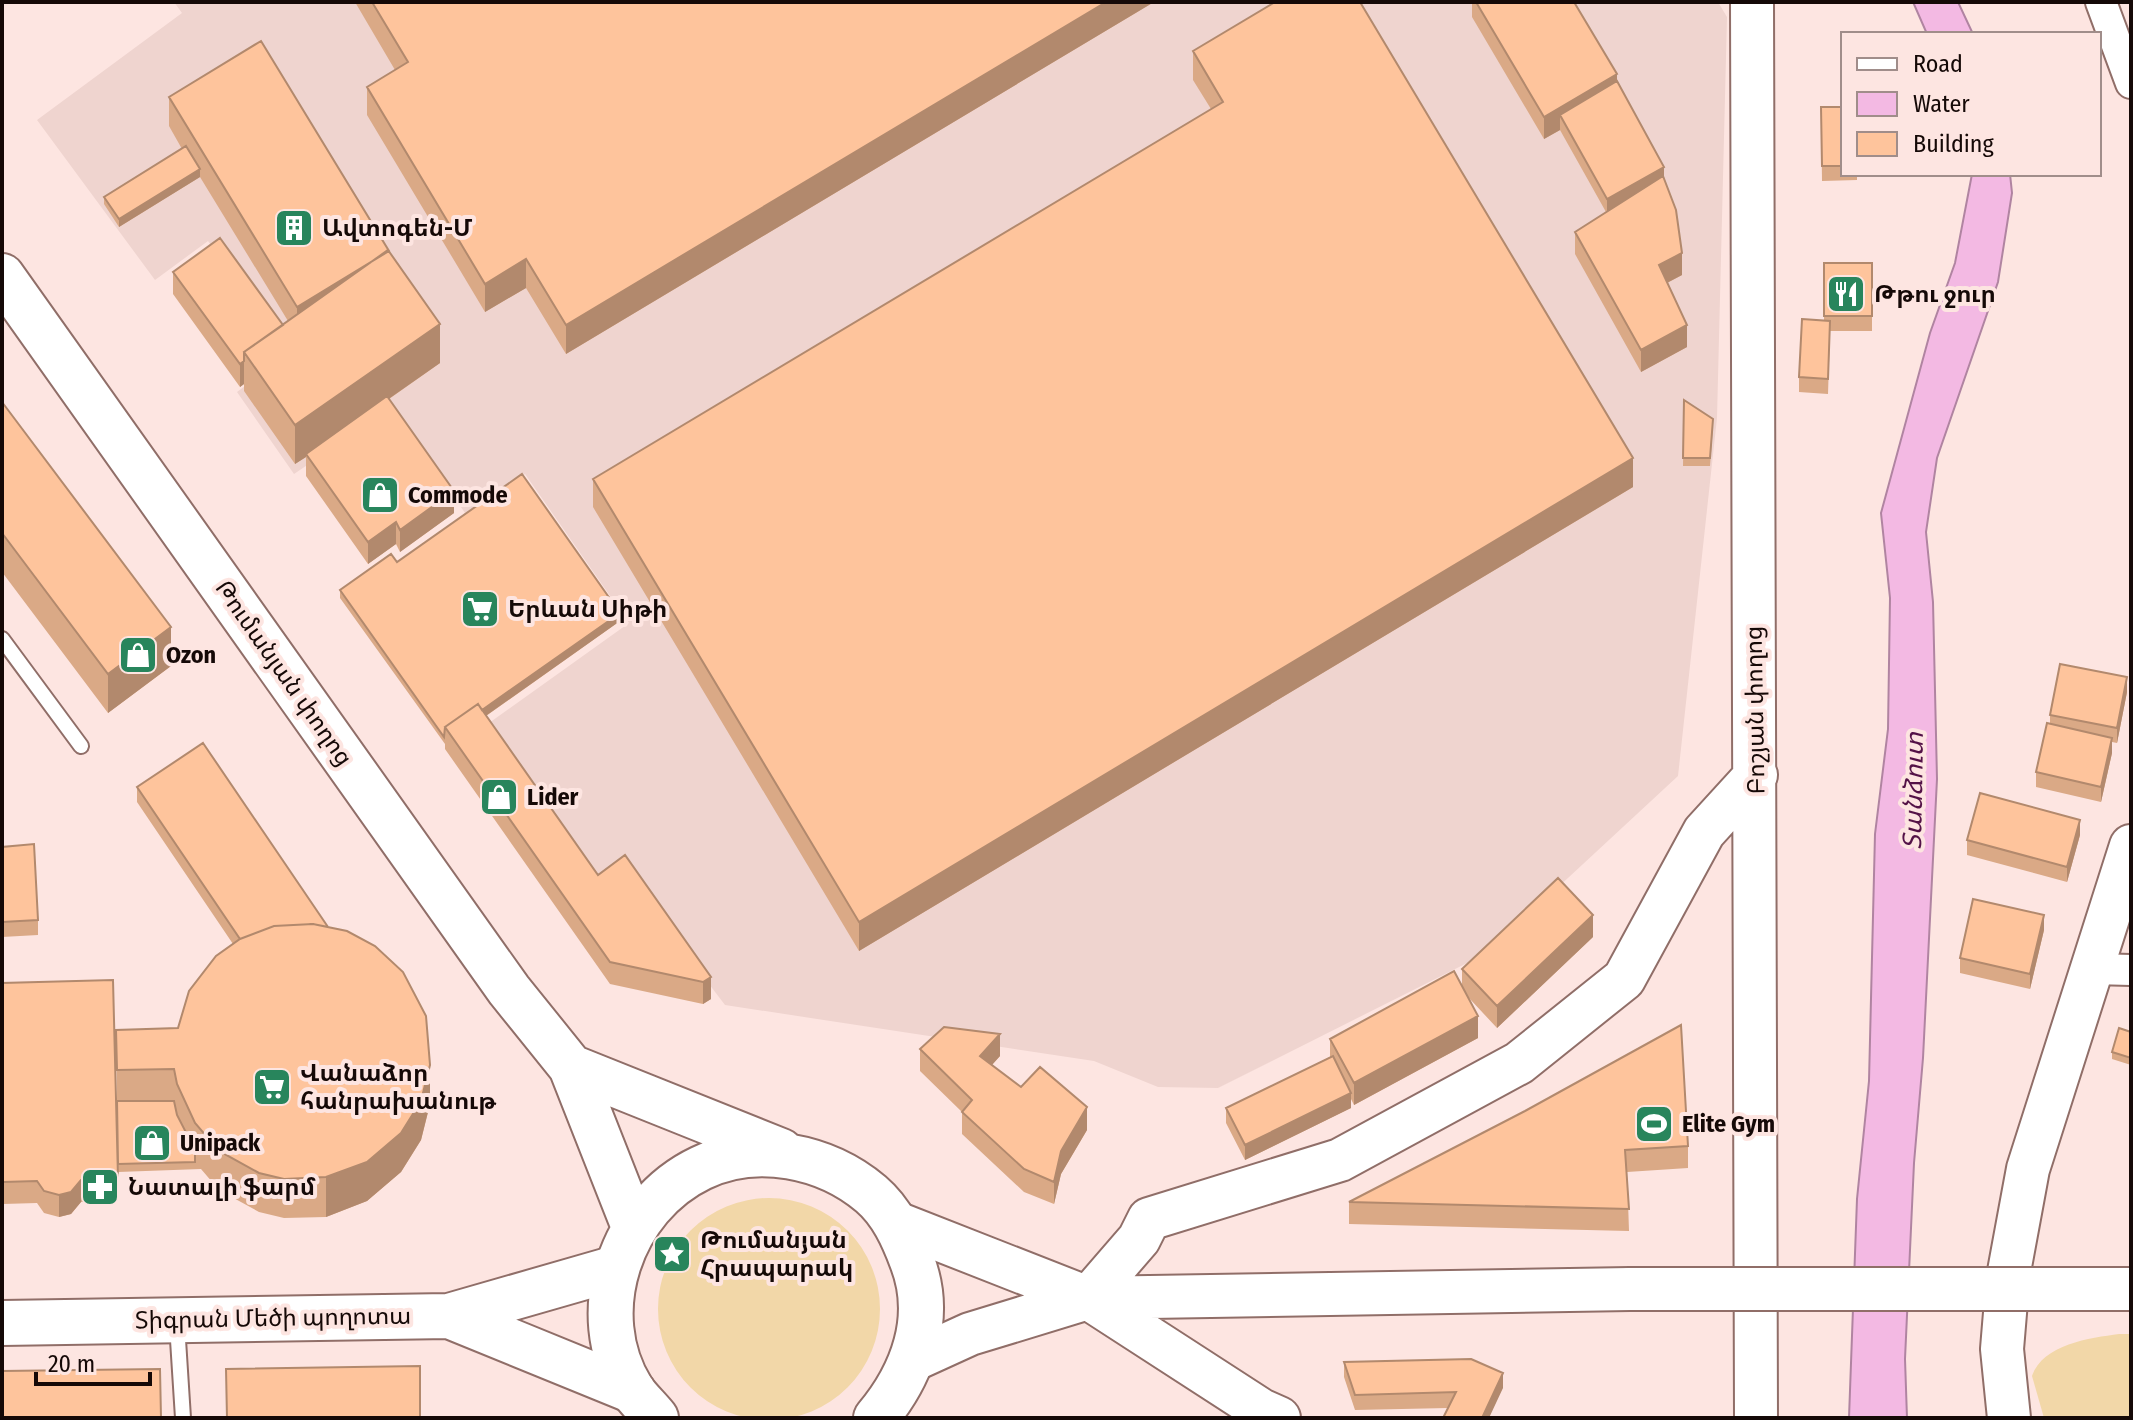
<svg xmlns="http://www.w3.org/2000/svg" width="2133" height="1420" viewBox="0 0 2133 1420" font-family="'Fira Sans Condensed','Noto Sans Armenian',sans-serif">
	<style>
		.built { fill: #efd4cf }
		.green { fill: #f2d7a8 }
		.water { fill: #f3b9e3; stroke: #b084a1; stroke-width: 2 }
		.lines { fill: none; stroke-linecap: round; stroke-linejoin: round }
		.lane-casing { stroke: #906e68; stroke-width: 18 }
		.street-casing { stroke: #906e68; stroke-width: 34 }
		.secondary-casing { stroke: #906e68; stroke-width: 46 }
		.primary-casing { stroke: #906e68; stroke-width: 48 }
		.highway-casing { stroke: #906e68; stroke-width: 48 }
		.lane { stroke: #fff; stroke-width: 14 }
		.street { stroke: #fff; stroke-width: 30 }
		.secondary { stroke: #fff; stroke-width: 42 }
		.primary { stroke: #fff; stroke-width: 44 }
		.highway { stroke: #fff; stroke-width: 44 }
		.secondary-bridge-casing { stroke: #906e68; stroke-width: 46; stroke-linecap: butt }
		.secondary-bridge { stroke: #fff; stroke-width: 42 }
		.wall { fill: #daa986 }
		.shaded-wall { fill: #b2896d }
		.building { fill: #fec49c; stroke: #b2896d; stroke-width: 2 }
		.labels { text-anchor: middle; stroke-width: 8; stroke-linejoin: round; paint-order: stroke }
		.poi-label { font-size: 24px; font-weight: bold; fill: #150907; stroke: #fde5e1; text-anchor: start }
		.street-label { font-size: 24px; fill: #150907; stroke: #fde5e1 }
		.water-label { font-size: 26px; font-style: italic; fill: #541247; stroke: #fde5e1 }
	</style>
	<rect width="100%" height="100%" fill="#fde5e1"/>
	<path class="built" d="M174,2h1544l9,15 -10,401 -39,358 -191,177 -269,135 -60,-1 -64,-26 -369,-56 -102,-134 -25,14 -109,-162 140,-100 -104,-149 -60,39 -72,-106 -99,67 -57,-82 52,-39 -81,-112 -53,39 -118,-160 145,-107z"/>
	<path class="green" d="M658 1309a111 111 0 1 1 222 0a111 111 0 1 1-222 0Z
		M2119,1334h12v84h-87l-12,-42c11,-32 58,-38 87,-42z"/>
	<path class="water" d="M1913,2h45l15,32h-46z
		M1972,174h38l2,19 -14,89 -61,176 -11,74 7,70 4,177 -14,279 -9,105 -9,196 2,59h-58l8,-219 12,-118 6,-247 13,-105 2,-131 -9,-85 49,-180 25,-70z"/>
	<g class="lines">
		<g class="lane-casing">
			<path id="lane" d="M2,639l79,107
				M177,1324l6,94"/>
		</g>
		<g class="street-casing">
			<path id="street" d="M2101,2l30,81
				M2093,969l38,1"/>
		</g>
		<g class="secondary-casing">
			<path id="secondary" d="M1752,2l4,1416
				M894,1222l194,76 173,112 18,8
				M1088,1298l51,-59 10,-20 191,-59 179,-97 105,-84 80,-147 52,-57
				M913,1360l57,-26 118,-36 542,-9
				M2009,1418l-7,-69 6,-72 20,-108 103,-323"/>
		</g>
		<g class="primary-casing">
			<path id="primary" d="M449,1316l184,75
				M2,1323l447,-7 167,-48"/>
		</g>
		<g class="highway-casing">
			<path id="highway" d="M2,276l507,714 62,77 63,160
				M571,1067l210,84
				M656,1418c-7,-9 -17,-18 -24,-28 -48,-77 -11,-184 69,-222 55,-27 125,-12 170,26 21,18 32,43 41,67 22,56 1,113 -36,157"/>
		</g>
		<use href="#lane" class="lane"/>
		<use href="#street" class="street"/>
		<use href="#secondary" class="secondary"/>
		<use href="#primary" class="primary"/>
		<use href="#highway" class="highway"/>
		<g class="secondary-bridge-casing">
			<path id="secondary-bridge" d="M1630,1289h501"/>
		</g>
		<use href="#secondary-bridge" class="secondary-bridge"/>
	</g>
	<path class="wall" d="M355,2h799l-588,352 -40,-66 -41,24 -118,-197v-28l28,-17z
		M1472,2h102l43,79 47,96 18,98 -15,8 20,64 -46,25 -66,-118v-22l31,-20 -46,-82 -16,9 -72,-122z
		M1193,51l440,436 -774,464 -266,-444v-28l618,-370 -18,-29z
		M169,97l271,266 -51,36 65,114 -54,39 -4,-8 -28,20 -62,-88v-19l-11,7 -51,-73v-7l-4,3 -67,-93v-22l110,53 5,-4 -88,-144 -81,50 -15,-23v-7l78,-48 -13,-23z
		M1821,107h22v67h14v6l-35,1z
		M1824,263h48v68h-42l-2,63 -29,-2v-15l25,-57z
		M1684,400l29,27 -3,39h-27z
		M2,402l169,264 -63,47 -106,-141z
		M397,562l223,59 -134,95 112,159 113,102v22l-8,5 -93,-20 -165,-235v-5l-105,-146v-8z
		M2127,692l-10,51 -5,-1v11l-11,49 -65,-15v-15l14,-49v-8z
		M137,787l293,317 -9,36 -20,32 -34,29 -41,16 -42,1 -25,-6 -40,-22 -18,-21 -83,3 -2,-142 62,-2 55,-84 -96,-142z
		M2080,835l-13,47 -100,-27v-15z
		M2,847l36,73v15l-36,2z
		M2044,930l-14,59 -70,-16v-15z
		M1593,937l-96,91 -28,-30 9,40 -124,67 -3,-6v9l-106,52 -19,-37v-15l104,-51v-18l132,-53v-17z
		M2,983l116,195v23l-37,1 -10,12 -12,3 -15,-4 -7,-10 -34,1 -1,-43z
		M2131,1032v33l-19,-6v-7z
		M920,1049l80,7 -8,9 29,22 66,43 -26,44 -7,30 -30,-12 -62,-58v-22l-42,-41z
		M1525,1111l163,35v22l-61,4 2,59 -280,-7v-22z
		M1344,1362l159,26 -55,20 -93,2 -11,-33z"/>
	<path class="shaded-wall" d="M1106,2h48l-588,352v-29z
		M1617,74v22l-57,19v15l-16,9v-22z
		M1664,167v15l-57,32v-15z
		M200,169v8l-81,50v-8z
		M389,251l-92,85v-29z
		M1682,253v22l-23,12v-22z
		M526,259v29l-41,24v-28z
		M440,324v39l-133,93 -1,-2v3l-11,7v-39z
		M1687,325v22l-46,25v-22z
		M244,361v23l-4,3v-23z
		M1633,458v29l-774,464v-29z
		M454,491v22l-54,39v-22z
		M396,522v22l-28,20v-22z
		M620,613v8l-167,118 -4,-5z
		M171,627v39l-63,47v-39z
		M2127,677v15l-10,51v-15z
		M2112,738v15l-11,49v-15z
		M2080,820v15l-13,47v-15z
		M1593,915v22l-96,91v-22z
		M2044,915v15l-14,59v-15z
		M711,977v22l-8,5v-22z
		M1478,1016v22l-124,67v-22z
		M1000,1034v22l-20,22v-22z
		M430,1065v39l-9,36 -20,32 -34,29 -41,16v-40z
		M1351,1093v15l-106,52v-15z
		M1087,1107v23l-26,44 -7,30v-22l7,-31z
		M81,1180v22l-10,12 -12,3v-22z
		M1503,1373v15l-14,30h-7z"/>
	<path class="building" d="M372,2h734l-540,323 -40,-66 -41,25 -118,-197 41,-25z
		M1275,2h85l273,456 -774,464 -266,-443 630,-377 -30,-51z
		M1476,2h98l43,72 -73,43z
		M261,41l128,210 -92,56 -128,-210z
		M1617,81l47,86 -57,32 -47,-84z
		M1821,107h22v59h-21z
		M186,146l14,23 -81,50 -15,-22z
		M1663,176l13,34 6,43 -23,12 28,60 -46,25 -66,-118z
		M220,238l63,87 -39,27v9l-4,3 -67,-92z
		M388,250l52,74 -145,101 -51,-73z
		M1824,263h48v53h-48z
		M1802,319l28,2 -2,58 -29,-2z
		M387,396l67,95 -54,39 -4,-8 -28,20 -62,-88z
		M1684,400l29,19 -3,39h-27z
		M2,402l169,225 -63,47 -106,-141z
		M522,474l98,139 -138,97 -4,-6 -33,23 -1,10 -104,-147 51,-36 6,8z
		M2060,664l67,13 -10,51 -67,-13z
		M478,704l120,171 27,-20 86,122 -8,5 -93,-20 -165,-235z
		M2047,723l65,15 -11,49 -65,-15z
		M203,743l125,184 -15,-3 -39,2 -34,13 -103,-152z
		M1980,793l100,27 -13,47 -100,-27z
		M34,844l4,76 -36,2v-75z
		M1558,878l35,37 -96,91 -35,-37z
		M1973,899l71,16 -14,59 -70,-16z
		M313,924l34,7 28,15 28,26 23,44 4,49 -9,36 -20,32 -34,29 -41,15 -42,2 -25,-6 -40,-22 -24,-28 -18,-39 -3,-15 -57,1 -1,-40 62,-2 11,-37 27,-35 24,-17 34,-13z
		M1454,971l24,45 -124,67 -24,-44z
		M113,980l5,198 -37,2 -10,12 -12,3 -15,-4 -7,-10 -34,1 -1,-43v-156z
		M1681,1025l7,121 -63,4 4,59 -280,-7 176,-91z
		M944,1027l56,7 -20,22 41,31 19,-20 47,40 -26,44 -7,31 -30,-13 -62,-57 10,-12 -52,-51z
		M2119,1028l12,4v26l-19,-6z
		M1333,1056l18,37 -106,52 -19,-37z
		M117,1101h57l3,14 18,35v12l-77,2z
		M1471,1359l32,14 -21,45h-39l13,-26 -101,3 -11,-33z
		M420,1366v52h-193l-1,-49z
		M160,1369l1,49h-159v-47z"/>
	<defs>
		<g id="building-square" transform="scale(2)"><rect x="-9" y="-9" width="18" height="18" rx="4" fill="#28855c" stroke="#fde5e1"/><path d="M-4-6H4V6H1V3H-1V6H-4ZM-2.5-4.3h1.7v1.8h-1.7ZM.8-4.3h1.7v1.8H.8ZM-2.5-1h1.7V.8h-1.7ZM.8-1h1.7V.8H.8Z" fill="#fff"/></g>
		<g id="restaurant-square" transform="scale(2)"><rect x="-9" y="-9" width="18" height="18" rx="4" fill="#28855c" stroke="#fde5e1"/><path d="M-5-6h1v4h1v-4h1v4h1v-4h1v5L-1.5 .5V6h-2V.5L-5-1ZM5-6V6H3V1.5H1.5Q1.5-4 5-6Z" fill="#fff"/></g>
		<g id="shop-square" transform="scale(2)"><rect x="-9" y="-9" width="18" height="18" rx="4" fill="#28855c" stroke="#fde5e1"/><path d="M-5-2.5h2.3a2.7 3.5 0 0 1 5.4 0H5L5.5 6h-11ZM-1.5-2.5h3a1.5 2.3 0 0 0-3 0Z" fill="#fff"/></g>
		<g id="supermarket-square" transform="scale(2)"><rect x="-9" y="-9" width="18" height="18" rx="4" fill="#28855c" stroke="#fde5e1"/><path d="M-6-5.5h2.5l.6 2H6L4.5 2H-2.5L-4.4-4H-6ZM-1.5 3.2a1.3 1.3 0 1 0 .1 0ZM3 3.2a1.3 1.3 0 1 0 .1 0Z" fill="#fff"/></g>
		<g id="stadium-square" transform="scale(2)"><rect x="-9" y="-9" width="18" height="18" rx="4" fill="#28855c" stroke="#fde5e1"/><path d="M0-5a6.5 5 0 1 0 0 10a6.5 5 0 1 0 0-10ZM-3.5-1.8h7v3.6h-7Z" fill="#fff"/></g>
		<g id="pharmacy-square" transform="scale(2)"><rect x="-9" y="-9" width="18" height="18" rx="4" fill="#28855c" stroke="#fde5e1"/><path d="M-2-6h4v4h4v4h-4v4h-4v-4h-4v-4h4Z" fill="#fff"/></g>
		<g id="sight-square" transform="scale(2)"><rect x="-9" y="-9" width="18" height="18" rx="4" fill="#28855c" stroke="#fde5e1"/><path d="M0-6L1.8-2.2L6-1.7L2.9 1.2L3.7 5.4L0 3.3L-3.7 5.4L-2.9 1.2L-6-1.7L-1.8-2.2Z" fill="#fff"/></g>
	</defs>
	<g fill-rule="evenodd">
		<use href="#building-square" x="294" y="228"/>
		<use href="#restaurant-square" x="1846" y="294"/>
		<use href="#shop-square" x="380" y="495"/>
		<use href="#supermarket-square" x="480" y="609"/>
		<use href="#shop-square" x="138" y="655"/>
		<use href="#shop-square" x="499" y="797"/>
		<use href="#supermarket-square" x="272" y="1087"/>
		<use href="#stadium-square" x="1654" y="1124"/>
		<use href="#shop-square" x="152" y="1143"/>
		<use href="#pharmacy-square" x="100" y="1187"/>
		<use href="#sight-square" x="672" y="1254"/>
	</g>
	<g class="labels">
		<g class="poi-label">
			<text x="322" y="236">Ավտոգեն-Մ</text>
			<text x="1874" y="302">Թթու ջուր</text>
			<text x="408" y="503">Commode</text>
			<text x="508" y="617">Երևան Սիթի</text>
			<text x="166" y="663">Ozon</text>
			<text x="527" y="805">Lider</text>
			<text x="300" y="1081">Վանաձոր<tspan x="300" dy="28">հանրախանութ</tspan></text>
			<text x="1682" y="1132">Elite Gym</text>
			<text x="180" y="1151">Unipack</text>
			<text x="128" y="1195">Նատալի ֆարմ</text>
			<text x="700" y="1248">Թումանյան<tspan x="700" dy="28">Հրապարակ</tspan></text>
		</g>
		<g class="street-label">
			<text transform="translate(284 673) rotate(55)" y="8">Թումանյան փողոց</text>
			<text transform="translate(1755 710) rotate(-91)" y="8">Բոշյան փողոց</text>
			<text transform="translate(273 1318) rotate(-1)" y="8">Տիգրան Մեծի պողոտա</text>
		</g>
		<g class="water-label">
			<text transform="translate(1913 791) rotate(-89)" y="9">Տանձուտ</text>
		</g>
	</g>
	<rect width="2133" height="1420" fill="none" stroke="#150907" stroke-width="8"/>
	<rect x="1841" y="32" width="260" height="144" fill="#fde5e1" stroke="#a08d8a" stroke-width="2"/>
	<rect x="1857" y="58" width="40" height="12" fill="#ffffff" stroke="#a08d8a" stroke-width="2"/>
	<text x="1913" y="72" font-size="24" fill="#150907">Road</text>
	<rect x="1857" y="92" width="40" height="24" fill="#f3b9e3" stroke="#a08d8a" stroke-width="2"/>
	<text x="1913" y="112" font-size="24" fill="#150907">Water</text>
	<rect x="1857" y="132" width="40" height="24" fill="#fec49c" stroke="#a08d8a" stroke-width="2"/>
	<text x="1913" y="152" font-size="24" fill="#150907">Building</text>
	<path d="M36 1372v12h114v-12" fill="none" stroke="#150907" stroke-width="4"/>
	<text x="48" y="1372" font-size="24" fill="#150907" stroke="#fde5e1" stroke-width="6" paint-order="stroke">20 m</text>
</svg>
